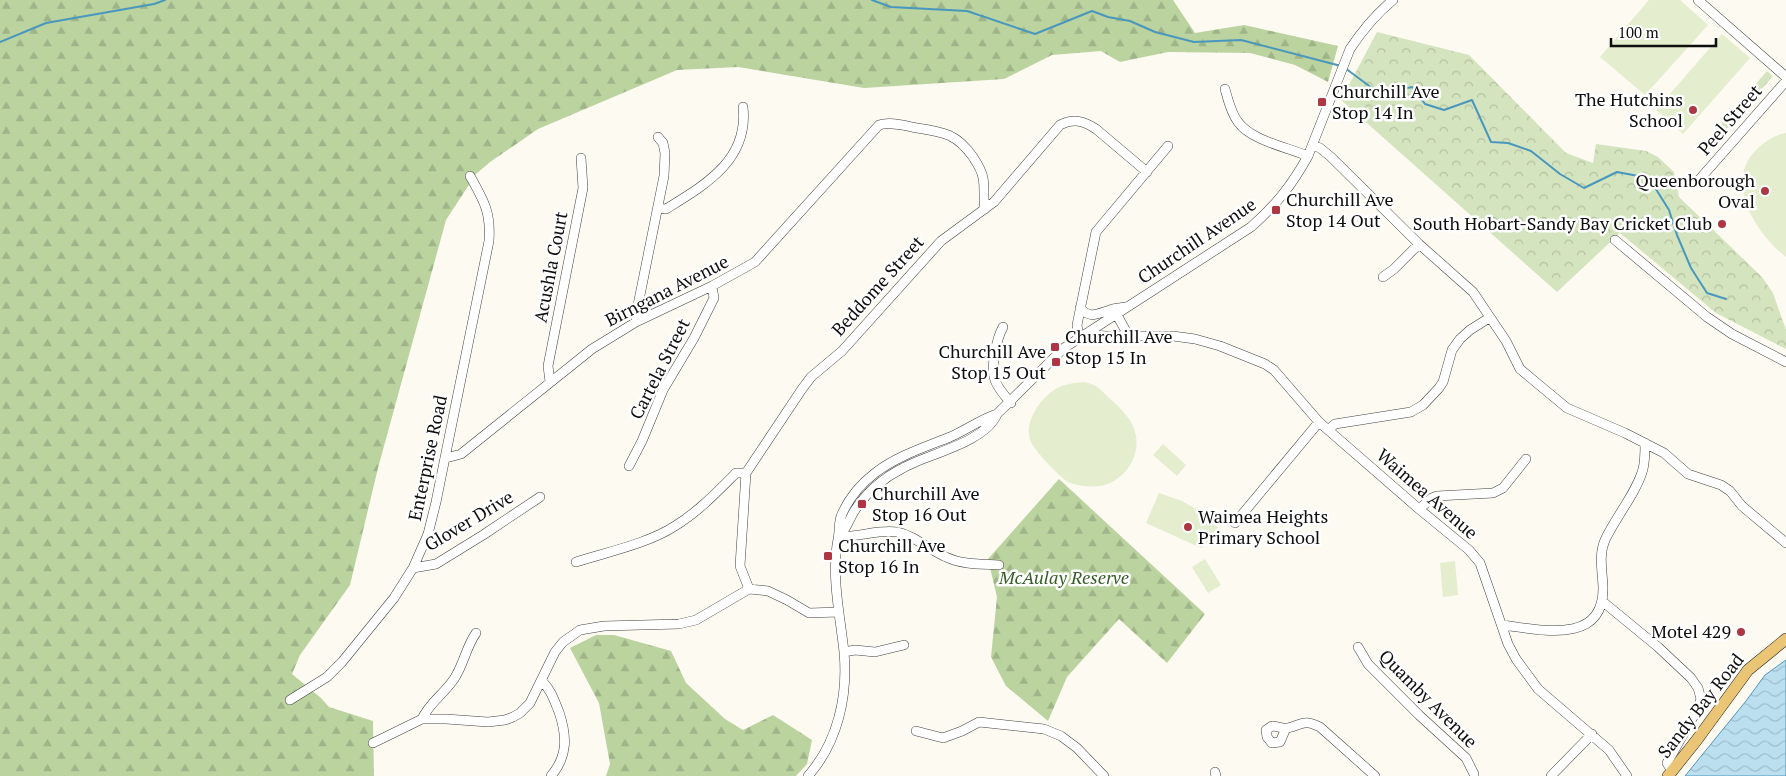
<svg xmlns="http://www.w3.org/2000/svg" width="1786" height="776" viewBox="0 0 1786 776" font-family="'PT Serif',serif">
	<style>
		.forest { fill: url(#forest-firs) }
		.park { fill: url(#park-crowns) }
		.pitch { fill: #e4edce }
		.water { fill: url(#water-waves); stroke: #4a97be }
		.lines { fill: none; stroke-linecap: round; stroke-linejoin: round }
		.stream { stroke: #4a97be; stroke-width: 2 }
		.minor-casing { stroke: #414141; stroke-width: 10 }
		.major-casing { stroke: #1f1f1f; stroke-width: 12 }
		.minor { stroke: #fff; stroke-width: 9 }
		.major { stroke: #e9c575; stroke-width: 11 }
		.poi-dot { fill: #ae3643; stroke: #fff; stroke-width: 2 }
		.labels { text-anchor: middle; stroke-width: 5; stroke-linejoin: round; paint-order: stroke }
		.poi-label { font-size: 18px; fill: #0e0e0e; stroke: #fff; text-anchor: start }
		.street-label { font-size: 18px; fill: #0e0e0e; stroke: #fff }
		.park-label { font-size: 18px; font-style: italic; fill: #355e26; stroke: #fff }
	</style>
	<defs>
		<pattern id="forest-firs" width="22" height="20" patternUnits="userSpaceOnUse" patternTransform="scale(1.25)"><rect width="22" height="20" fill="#bad39f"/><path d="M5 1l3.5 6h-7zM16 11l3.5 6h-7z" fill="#9fb488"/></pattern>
		<pattern id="park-crowns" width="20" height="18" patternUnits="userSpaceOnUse" patternTransform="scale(1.25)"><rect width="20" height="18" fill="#d4e4be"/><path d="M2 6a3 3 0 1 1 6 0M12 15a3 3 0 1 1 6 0" fill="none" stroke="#b5c2a2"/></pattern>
		<pattern id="water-waves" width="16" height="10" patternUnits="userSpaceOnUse" patternTransform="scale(1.25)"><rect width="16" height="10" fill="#bbdfef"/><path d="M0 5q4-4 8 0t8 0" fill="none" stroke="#a0becc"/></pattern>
	</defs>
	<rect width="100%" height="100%" fill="#fdfaf1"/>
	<path class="forest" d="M0,0h1173l22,33 49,-8 94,21 -10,36 -33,-17 -45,-12 -82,-1 -48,10 -19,-11 -49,4 -48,24 -140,9 -126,-21 -61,3 -139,59 -48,33 -14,12 -30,46 -68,248 -28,117 -50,70 -8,19 29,24 8,9 44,14 1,55h-374z
		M1059,479l146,135 -38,49 -48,-44 -52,58 -19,44 -42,-35 -15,-29 6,-60 -9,-38z
		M596,635h18l57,16 15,32 39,36 18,11 30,-15 39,25 -5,24 -11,12h-190l4,-12 -11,-61 -29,-55z"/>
	<path class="park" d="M1377,32l92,23 97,98 27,10 3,-19 50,7 12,6 16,15 5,25 83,80 11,16 13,37v19l-70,-36 -96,-80 -63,59 -216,-192z
		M1767,71l6,5 -68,79 -7,-5z"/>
	<path class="pitch" d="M1649,0h31l28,25 -63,70 -45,-38z
		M1722,34l28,24 -67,76 -27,-24z
		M1786,133v124c-29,-23 -63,-74 -30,-107 9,-9 18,-15 30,-17z
		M1083,382c13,2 16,6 25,15 11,10 23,20 27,35 7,24 -11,50 -35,54 -10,1 -21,0 -30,-3 -8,-3 -36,-33 -39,-41 -8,-18 8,-42 23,-52 9,-6 19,-7 29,-8z
		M1163,444l23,21 -9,11 -24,-21z
		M1159,493l23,8 31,18 9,16 -21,13 -55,-25z
		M1205,559l16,26 -13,8 -16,-26z
		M1455,561l3,34 -15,2 -3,-34z"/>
	<path class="water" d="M1786,660v116h-101l61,-75 19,-26z"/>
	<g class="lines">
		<path class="stream" d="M872,0l19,7 76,4 68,23 57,-23 16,6 22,4 25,11 39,10 47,-2 100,26
			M0,42l46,-19 108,-19 11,-4
			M1345,68l35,26 32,-7 13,17 19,6 28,-10 19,42 17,1 23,8 29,23 24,14 33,-16 32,6 20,32 8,25 14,33 16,25 19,6"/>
		<g class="minor-casing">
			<path id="minor" d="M1698,0l88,77
				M1225,89c3,11 6,24 13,33 14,19 49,25 70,34
				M1313,145l7,3 11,9 88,87 54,48 33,49 14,28 18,15 29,24 58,25 39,20 24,21 33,11 9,6 12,15 44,37
				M1698,181l88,-100
				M658,208l8,1c39,-24 83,-49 77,-102
				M1615,240l92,77 25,17 54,28
				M1383,277l11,-8 25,-25
				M1080,308c10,11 17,6 30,2 5,-2 11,-2 16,-3
				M1117,315l11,20
				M636,322l2,-17 26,-129 1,-23 -2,-10 -5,-6
				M1003,327c-6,11 -13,40 -8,53 3,9 10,16 16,23
				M1090,331l6,4 9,1h68l22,3 25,7 45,18 9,6 45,52 100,87 50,41 11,13 28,81 8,15 22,30 71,61 18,26
				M1079,338l-2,-13 19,-93 72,-86
				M550,382l-2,-16 35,-178 -2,-30
				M1328,430l7,-6 76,-12 12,-7 16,-17 4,-6 9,-32 8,-11 10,-9 19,-12
				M446,458l15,-4 131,-105 44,-27 76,-36 43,-24 124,-137c11,-4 27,1 38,3 27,4 40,6 56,29 4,6 9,14 10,21 2,9 0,21 2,31
				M629,466l13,-25 21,-51 31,-52 20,-40 -2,-12
				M1419,509l13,-11 5,-2 56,-3 10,-5 23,-29
				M1235,523l84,-101
				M839,536c8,-7 10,-17 16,-26 12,-18 28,-32 48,-42 25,-14 83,-26 94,-54l67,-66 187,-121c25,-22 41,-42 57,-71l42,-107c12,-18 26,-35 43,-49
				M839,536c19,2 38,-7 58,-4 19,4 32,18 49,25 17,8 35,7 53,8
				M576,562c31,-10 71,-18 99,-36 23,-14 42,-34 61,-53h10
				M413,568l23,-4 47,-29 57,-38
				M749,589l-9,-23 6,-93 56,-84 9,-12 31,-26 99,-110 53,-39 66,-77c14,-7 24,-4 36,4l51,43
				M1602,601l56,46 33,31 7,10 3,11 -4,11 -30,53 5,8
				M1502,625c36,4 101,21 101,-36 0,-16 -5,-33 2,-49 10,-22 32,-48 38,-71 2,-8 2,-18 2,-26
				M1358,647l10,17 51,51 47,43 8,16
				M844,652l11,-2 20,2 29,-7
				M542,681c9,9 12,19 17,31 8,24 9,44 -8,64
				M290,700l37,-23 15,-15 52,-64 19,-30 15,-34 8,-32 53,-261c2,-29 -5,-40 -19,-65
				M422,719c7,-16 22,-25 32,-40 10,-15 12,-32 22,-46
				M1286,728l-6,14 -8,1 -5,-6 -1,-7 6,-4c5,0 11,3 16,2 16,-4 15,-9 32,-1l55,49
				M916,731l27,7 19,-7 17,-9 65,7 17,7 16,12 27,28
				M373,743l49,-24h24l42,3 17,-2 8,-3 7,-4 10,-10 25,-51 8,-10 17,-12 24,-4 75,-2 17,-4 53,-31 19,2 19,9 22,13 30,-1
				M1215,772l1,4
				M808,776c30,-34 40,-80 36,-124 -4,-38 -13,-75 -6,-113 2,-8 0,-17 4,-25 7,-16 20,-31 33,-41 22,-17 50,-26 75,-36 16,-7 31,-18 47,-23
				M1551,776l41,-42"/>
		</g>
		<g class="major-casing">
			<path id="major" d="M1668,776l28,-35 52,-71 38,-31"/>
		</g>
		<use href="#minor" class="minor"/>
		<use href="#major" class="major"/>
	</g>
	<g class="poi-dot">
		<rect x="1317" y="97" width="10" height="10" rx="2.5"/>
		<circle cx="1693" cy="110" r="5"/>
		<circle cx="1765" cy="191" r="5"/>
		<rect x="1271" y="205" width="10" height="10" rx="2.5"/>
		<circle cx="1722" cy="224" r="5"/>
		<rect x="1050" y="342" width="10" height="10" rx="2.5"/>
		<rect x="1051" y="357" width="10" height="10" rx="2.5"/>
		<rect x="857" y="499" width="10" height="10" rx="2.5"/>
		<circle cx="1188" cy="527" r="5"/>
		<rect x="823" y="551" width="10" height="10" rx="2.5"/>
		<circle cx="1741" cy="632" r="5"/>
	</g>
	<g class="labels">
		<g class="poi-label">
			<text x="1332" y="98">Churchill Ave<tspan x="1332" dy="21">Stop 14 In</tspan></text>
			<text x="1683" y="106" text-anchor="end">The Hutchins<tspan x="1683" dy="21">School</tspan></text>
			<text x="1755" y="187" text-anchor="end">Queenborough<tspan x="1755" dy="21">Oval</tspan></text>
			<text x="1286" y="206">Churchill Ave<tspan x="1286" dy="21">Stop 14 Out</tspan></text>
			<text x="1712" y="230" text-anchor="end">South Hobart-Sandy Bay Cricket Club</text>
			<text x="1065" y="343">Churchill Ave<tspan x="1065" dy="21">Stop 15 In</tspan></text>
			<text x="1046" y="358" text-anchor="end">Churchill Ave<tspan x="1046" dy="21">Stop 15 Out</tspan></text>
			<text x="872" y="500">Churchill Ave<tspan x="872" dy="21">Stop 16 Out</tspan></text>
			<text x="1198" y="523">Waimea Heights<tspan x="1198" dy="21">Primary School</tspan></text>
			<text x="838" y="552">Churchill Ave<tspan x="838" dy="21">Stop 16 In</tspan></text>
			<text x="1731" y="638" text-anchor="end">Motel 429</text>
		</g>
		<g class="street-label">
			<text transform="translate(1730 120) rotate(-49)" y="6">Peel Street</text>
			<text transform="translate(1197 241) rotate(-34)" y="6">Churchill Avenue</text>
			<text transform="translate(551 267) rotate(-79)" y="6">Acushla Court</text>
			<text transform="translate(878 286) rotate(-48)" y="6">Beddome Street</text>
			<text transform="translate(667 291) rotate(-27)" y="6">Birngana Avenue</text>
			<text transform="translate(660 369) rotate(-63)" y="6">Cartela Street</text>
			<text transform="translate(428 458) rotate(-78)" y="6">Enterprise Road</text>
			<text transform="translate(1427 494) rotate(41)" y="6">Waimea Avenue</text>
			<text transform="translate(469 521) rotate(-31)" y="6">Glover Drive</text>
			<text transform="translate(1428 699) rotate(45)" y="6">Quamby Avenue</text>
			<text transform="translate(1701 706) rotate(-52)" y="6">Sandy Bay Road</text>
		</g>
		<g class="park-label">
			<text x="1064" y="584">McAulay Reserve</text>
		</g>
	</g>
	<path d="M1611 38v8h105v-8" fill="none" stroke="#0e0e0e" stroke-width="2.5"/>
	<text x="1618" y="38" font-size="15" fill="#0e0e0e" stroke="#ffffff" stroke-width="4" paint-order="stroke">100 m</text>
</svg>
